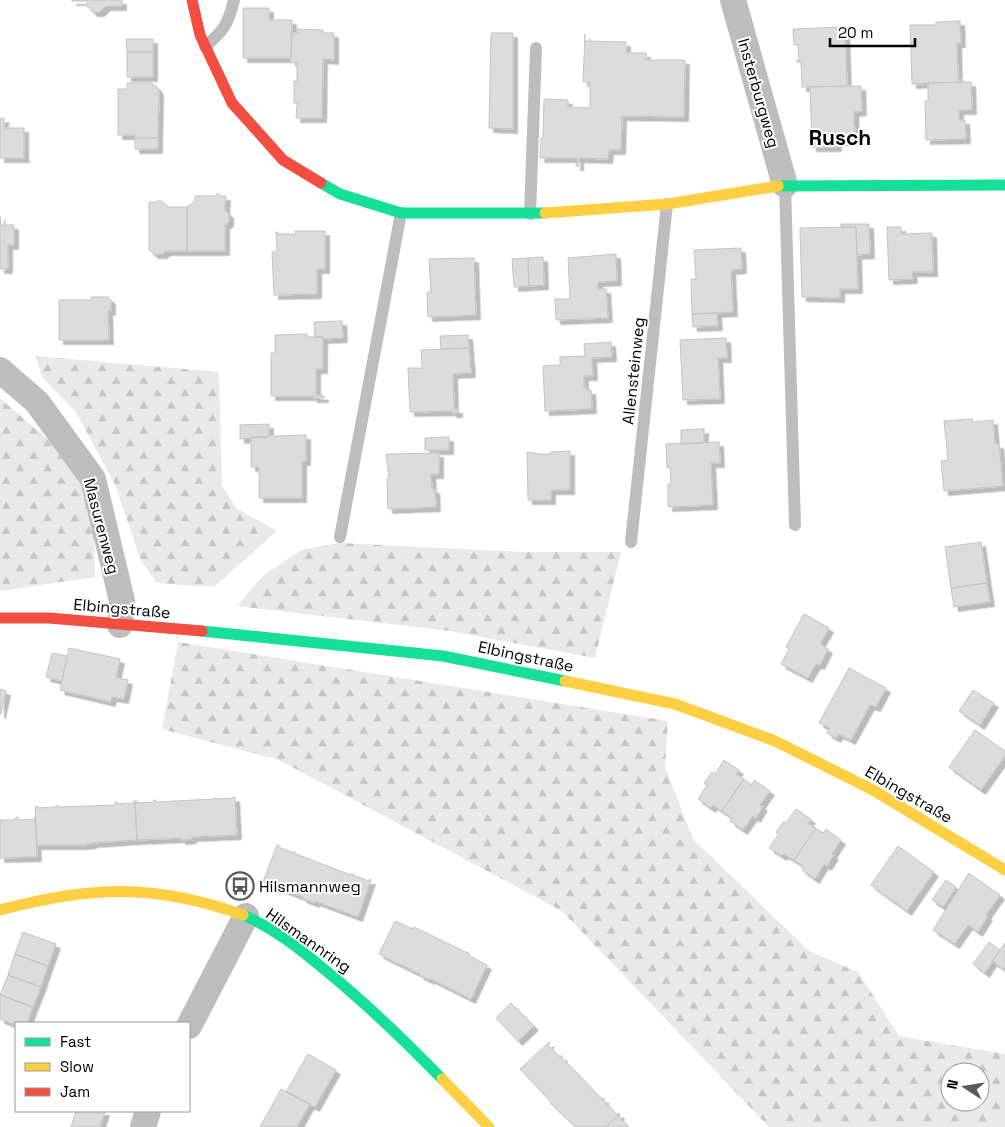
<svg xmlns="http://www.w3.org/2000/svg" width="1005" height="1127" viewBox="0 0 1005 1127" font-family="'Space Grotesk',sans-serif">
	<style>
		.forest { fill: url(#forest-firs); fill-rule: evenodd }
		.building { fill: #dcdcdc; stroke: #c4c4c4; filter: url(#shadow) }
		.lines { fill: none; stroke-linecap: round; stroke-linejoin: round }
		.lane { stroke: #bdbdbd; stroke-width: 12 }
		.street { stroke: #bdbdbd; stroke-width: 26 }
		.fast { stroke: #16e098; stroke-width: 11 }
		.slow { stroke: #ffcf43; stroke-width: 11 }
		.jam { stroke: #f24e42; stroke-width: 11 }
		.labels { text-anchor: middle; stroke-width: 4; stroke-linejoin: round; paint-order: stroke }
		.street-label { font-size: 16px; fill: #000; stroke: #fff }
		.poi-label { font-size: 16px; fill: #000; stroke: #fff; text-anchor: start }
		.district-label { font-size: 21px; font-weight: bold; fill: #000; stroke: #fff }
	</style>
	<defs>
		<pattern id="forest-firs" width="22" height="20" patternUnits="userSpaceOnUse" patternTransform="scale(1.25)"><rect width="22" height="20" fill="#e9e9e9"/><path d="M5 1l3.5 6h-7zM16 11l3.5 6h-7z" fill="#c6c6c6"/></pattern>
		<filter id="shadow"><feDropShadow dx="4.5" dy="4.5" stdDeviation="0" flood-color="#0004"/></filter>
	</defs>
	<rect width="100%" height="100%" fill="#fff"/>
	<path class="forest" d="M36,356l183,16 3,113 14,23 41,23 -63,56 -57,-4 -16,-22 -26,-76 -39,-73 -34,-35z
		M0,398l93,81 2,98 -95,14z
		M339,543l186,9h96l-26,106 -145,-27 -213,-25 26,-30 38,-26z
		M178,642l490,79 -3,46 28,72 116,112 49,21 41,64 106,18v73h-236l-207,-216 -283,-151 -117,-31zM950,1072h30v30h-30z"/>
	<path class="building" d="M72,0h50v6h-16l-6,6h-7l-6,-6v-5h-15z
		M243,8h26v12h23l-1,38h-48z
		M960,21l1,22h-4l1,37h5v2l-51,2 -2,-59h26v-3z
		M845,27l2,59 -45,1 -1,-25h-4v-2h2l-1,-15h-4l-1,-16z
		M297,29l26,1v3h11v27l-11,-1 -1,59h-26l1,-15h-3v-22h3v-19h-6v-4l1,-25h6z
		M491,33h22v96l-24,-1z
		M585,34v7l41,1v11h20v7h39l-1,57 -62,-1 -1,34h-12l-1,9 -29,-1v8h-3l1,-8h-37l1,-20h2l1,-39 24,1v7l22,1v-26h-7z
		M126,39h27v13h-26z
		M127,52h26v25h-26z
		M971,82l1,28h-13v10h6l1,19 -40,1 -1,-39h3v-18z
		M127,83h24l5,3 3,5 -1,47h-23v-3h-17v-46h9z
		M861,86l1,25 -8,1 1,27h4v2h-22v6h-25l-2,-60z
		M2,118h2v10h20v28l2,2h-26v-39z
		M135,138h23v11h-23z
		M218,193l3,3h5l-1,14 4,4v8l-4,3v26h-38v-44l2,-1 6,-5v-5h20z
		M160,200l9,7h18v44h-21l-3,3h-9l-5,-4v-48h8z
		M0,216l1,9h13v20h-6v24h-8z
		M841,224h28l1,30 -13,1 -1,-28h-15z
		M856,227l2,62h-18v9l-38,-1 -2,-69z
		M887,227h14v7l31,-1 1,39h-21l1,7 -24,1z
		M295,231h30v38h-8v25l-43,1 -2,-43h5l-1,-20h2v2h18z
		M741,248l1,21 -11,1 2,42 -41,2 -1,-35h5l-2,-29z
		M616,254l1,27 -19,1v7h8l2,29 -52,2 -1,-21h15l-2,-41z
		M543,257l1,28 -15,1 -1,-28z
		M474,258l2,57 -48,2 -1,-25h4l-2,-33z
		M528,258l1,28 -15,1 -2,-28z
		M91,297h17l3,3v11l-3,-1 1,30h-50v-40h32z
		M717,313l1,13 -25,1 -1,-13z
		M342,321l1,17 -20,1v-2h-8l-1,-15z
		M307,334v3h16v32h-7v26l8,1v2h-11v-2h-42v-43h4v-18z
		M468,335l1,13 -28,1 -1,-13z
		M726,338l1,20h-9l2,41 -37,1 -3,-60z
		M611,342l1,15 -20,1 1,18h-9v11h2v3h5l1,19 -47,2 -2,-45 17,-1v-8l25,-1 -1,-12z
		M469,348l2,25 -18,1 1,35h4v4h-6v-2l-42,1 -2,-44h14l-1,-18z
		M972,419l1,3 20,-2 2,24h4l4,42 -59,5 -3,-30 7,-1 -4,-39z
		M269,424v13l-29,2v-14z
		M704,429v14l-23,1v-14z
		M306,435v26h-4v37h-43v-31h-8v-30z
		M449,437v13h-24v-12z
		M719,442l1,21h-9l2,42 -45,2v-23h3l-1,-17 -3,1 -1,-24z
		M570,451v39h-19v10h-23l-1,-48 13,2h11v-2z
		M439,453v21h-8l1,15h3l1,18 -48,2 -1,-30 2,-1 -3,-24z
		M981,542l6,41 -36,5 -6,-41z
		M987,583l3,19 -36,5 -3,-19z
		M804,614l25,14 -9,16 8,5 -8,16 -4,-1 -8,14 -27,-14 8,-15 -3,-2z
		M69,648l51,11 -4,19 12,2 -4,19 -12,-2 -1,5 -51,-12z
		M52,653l15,3 -5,25 -16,-4z
		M849,668l37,20 -10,19 -6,-2 -19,35 -12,-6 -3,4 -9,-5 3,-5 -11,-5z
		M0,689l6,2 -5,23h-1z
		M973,690l21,13 -14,22 -21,-14z
		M975,730l30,21v5l-24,34 -32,-23z
		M724,760l15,10 -3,4 8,5 -22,32 -9,-6 -2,3 -13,-9 9,-14 -3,-2 8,-11 3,2z
		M744,779l8,6 2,-5 16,11 -10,14 3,1 -7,12 -3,-2 -10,14 -13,-9 2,-3 -10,-7z
		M233,797h2l2,38 -45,2v2l-11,1v-2l-44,2 -2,-39h2v2l17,-1v-2h2v2l58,-3v-1h2v1l17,-1z
		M134,801h1l2,39 -45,3v1l-10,1h-45l-2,-38 3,-1v2l17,-1 3,-2v2l57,-2v-3h2v2l17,-1z
		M796,809l15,10 -3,4 8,5 -22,32 -10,-6 -2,2 -13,-8 10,-14 -3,-2 8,-11 2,2z
		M35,816l2,41 -37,1v-38h15v-2l3,-1v3l16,-1z
		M816,828l7,5 3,-4 15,11 -9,14 2,1 -7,11 -3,-2 -9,15 -13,-9 2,-3 -10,-7z
		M277,845h2l-1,2 16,6v-2l2,3 55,21 1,-2 1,2 16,6 1,-2 1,1 -13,37 -43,-16v2l-13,-5 1,-1 -40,-15z
		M898,846l36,26 -27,39 -36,-26z
		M969,873l31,22 -14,20 2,1 -10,16 -10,-7 -13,19 -22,-14z
		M946,880l10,7 -13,20 -11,-7z
		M395,921l18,8 1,-2 56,27 -1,2 18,9 -16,34 -40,-20 -1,1 -11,-5 1,-1 -41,-20z
		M23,932l33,12 -8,22 -33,-12z
		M989,942l11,8 -15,23 -12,-9z
		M1005,943v27l-13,-9z
		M15,954l33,12 -7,21 -33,-12z
		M8,975l33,12 -8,20 -33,-12z
		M0,995l33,12 -6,16h-11v2l-16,-6z
		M511,1003l23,23 -16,15 -22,-23z
		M549,1042l1,1 -2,2 12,12 2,-2v3l41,42 1,-2v3l13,14 1,-2 2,1 -14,13h-30l-26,-24 1,-1 -31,-33z
		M308,1054l28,16 -21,37 -29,-15z
		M281,1089l29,15 -13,23h-37z
		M76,1111h29l-5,16h-29z
		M620,1114l-1,3 10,10h-23z"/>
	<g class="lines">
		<path class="lane" d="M205,47c19,-17 23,-22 29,-47
			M785,185l10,340
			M530,214l6,-166
			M340,537l61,-324
			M631,542l36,-338"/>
		<path class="street" d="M733,0l52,185
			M0,370l37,32 56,77 29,122 -2,24
			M189,1026l57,-110
			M143,1127l5,-16"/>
		<path class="fast" d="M321,183l19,11 61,19h144
			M778,186l227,-1
			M202,631l241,25 122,25
			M243,915c31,13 57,34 82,55 42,34 80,71 117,109"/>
		<path class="slow" d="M545,213l122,-9 111,-18
			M565,681l110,23 100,37 98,49 132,80
			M0,910c90,-24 154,-27 243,5
			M442,1079l47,48"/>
		<path class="jam" d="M192,0l8,35 32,68 51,57 38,23
			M0,618h49l153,13"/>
	</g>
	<defs>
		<g id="bus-ring" transform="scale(1.4375)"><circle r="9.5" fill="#fff" stroke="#595959" stroke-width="1.5"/><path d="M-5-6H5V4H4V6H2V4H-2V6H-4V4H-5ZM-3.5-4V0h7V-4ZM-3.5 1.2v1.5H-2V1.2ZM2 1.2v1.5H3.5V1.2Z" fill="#595959"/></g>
	</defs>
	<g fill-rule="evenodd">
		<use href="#bus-ring" x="240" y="886"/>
	</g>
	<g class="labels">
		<g class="street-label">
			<text transform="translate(759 93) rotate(74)" y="6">Insterburgweg</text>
			<text transform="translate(633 371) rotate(-84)" y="6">Allensteinweg</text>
			<text transform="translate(102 526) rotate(75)" y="6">Masurenweg</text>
			<text transform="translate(122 608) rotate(5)" y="6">Elbingstraße</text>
			<text transform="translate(526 656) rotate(12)" y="6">Elbingstraße</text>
			<text transform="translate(909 794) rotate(30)" y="6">Elbingstraße</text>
			<text transform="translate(309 940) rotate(35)" y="6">Hilsmannring</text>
		</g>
		<g class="poi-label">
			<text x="259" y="892">Hilsmannweg</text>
		</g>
		<g class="district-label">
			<text x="840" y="145">Rusch</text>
		</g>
	</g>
	<rect x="15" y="1022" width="175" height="90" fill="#ffffff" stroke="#999999"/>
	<rect x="25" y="1038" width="25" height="8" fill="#16e098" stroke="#999999"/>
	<text x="60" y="1047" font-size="15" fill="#000000">Fast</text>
	<rect x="25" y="1063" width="25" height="8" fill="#ffcf43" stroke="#999999"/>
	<text x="60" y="1072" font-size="15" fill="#000000">Slow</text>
	<rect x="25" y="1088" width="25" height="8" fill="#f24e42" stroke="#999999"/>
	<text x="60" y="1097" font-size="15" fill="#000000">Jam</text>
	<g transform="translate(965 1087) rotate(282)"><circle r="24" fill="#ffffff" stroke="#999999"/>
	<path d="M0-4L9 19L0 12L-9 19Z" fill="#595959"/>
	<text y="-8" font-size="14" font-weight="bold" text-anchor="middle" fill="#000000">N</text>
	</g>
	<path d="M830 38v8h85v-8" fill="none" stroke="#000000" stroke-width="2.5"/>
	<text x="838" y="38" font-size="15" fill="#000000" stroke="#ffffff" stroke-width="4" paint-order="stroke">20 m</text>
</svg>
